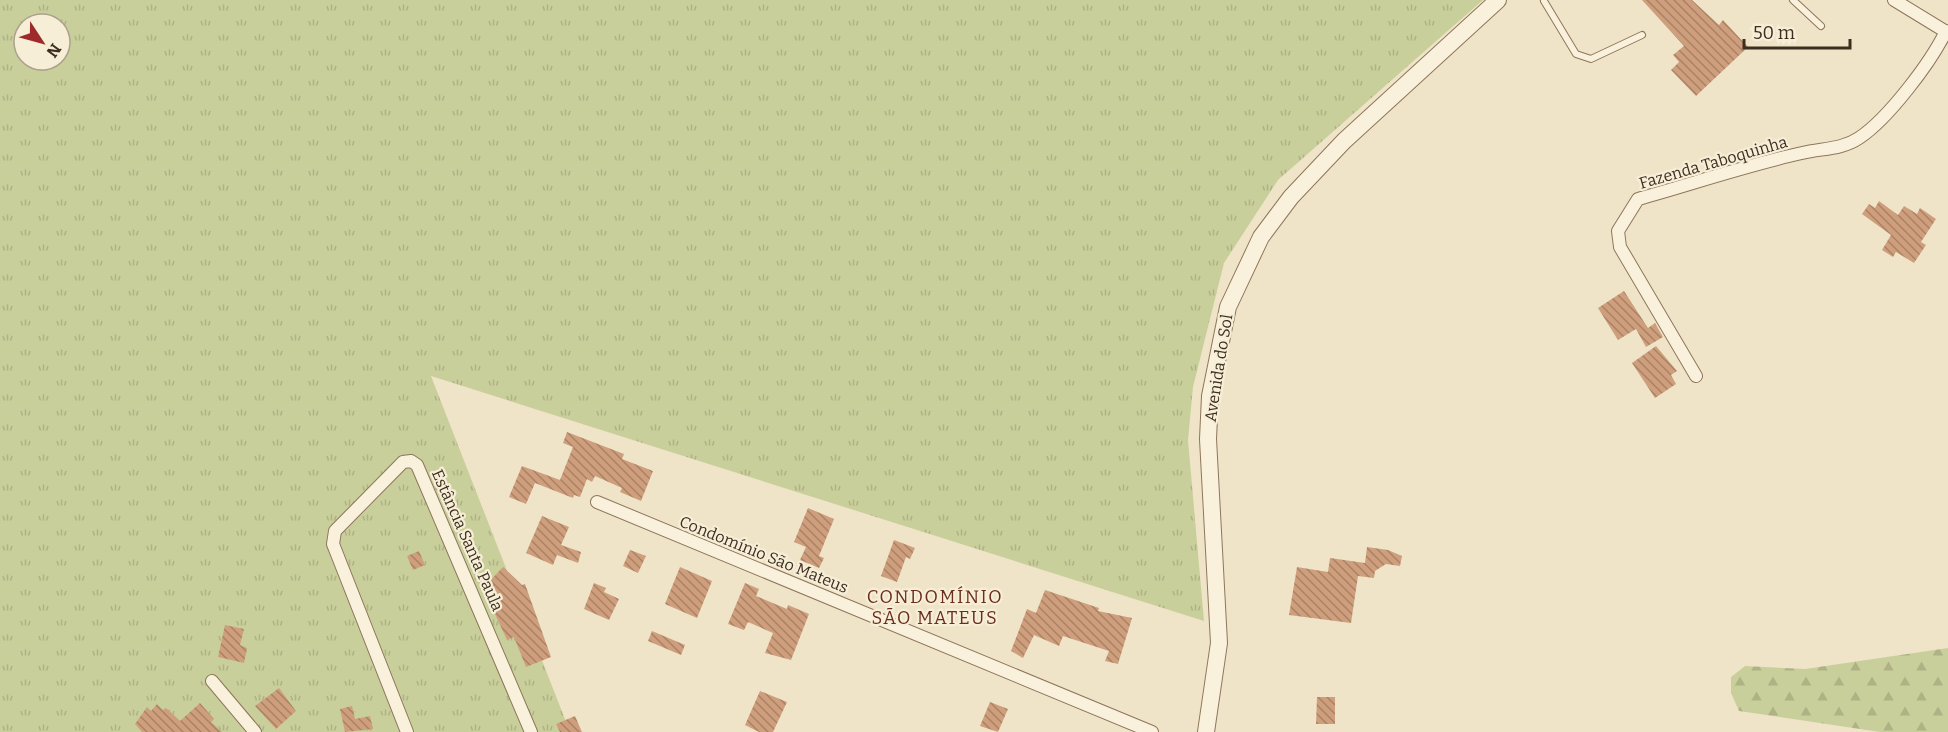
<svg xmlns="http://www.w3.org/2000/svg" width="1948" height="732" viewBox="0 0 1948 732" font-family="Bitter,serif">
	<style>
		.grass { fill: url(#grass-tufts); fill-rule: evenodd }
		.forest { fill: url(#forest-firs) }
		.building { fill: url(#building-back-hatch) }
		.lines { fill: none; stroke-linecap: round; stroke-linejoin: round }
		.service-casing { stroke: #8d765c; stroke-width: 8 }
		.minor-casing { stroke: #8d765c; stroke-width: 14 }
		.tertiary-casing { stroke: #8d765c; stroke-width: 18 }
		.service { stroke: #faf1dc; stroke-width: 6 }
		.minor { stroke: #faf1dc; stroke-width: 12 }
		.tertiary { stroke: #faf1dc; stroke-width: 16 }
		.labels { text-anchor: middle; stroke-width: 4.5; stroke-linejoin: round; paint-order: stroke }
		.street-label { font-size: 16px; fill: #3d2e20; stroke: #f7eed8 }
		.neighbourhood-label { font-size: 18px; letter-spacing: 1.5px; fill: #6b2e1e; stroke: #f7eed8 }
	</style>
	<defs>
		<pattern id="grass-tufts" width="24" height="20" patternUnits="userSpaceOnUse" patternTransform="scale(1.5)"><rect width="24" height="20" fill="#c9cf9b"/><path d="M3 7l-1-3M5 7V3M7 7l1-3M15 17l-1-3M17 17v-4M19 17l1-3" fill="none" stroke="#aeb285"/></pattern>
		<pattern id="forest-firs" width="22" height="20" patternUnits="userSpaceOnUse" patternTransform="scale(1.5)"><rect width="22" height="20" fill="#c9cf9b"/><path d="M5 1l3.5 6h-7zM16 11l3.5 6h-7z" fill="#aeb285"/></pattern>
		<pattern id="building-back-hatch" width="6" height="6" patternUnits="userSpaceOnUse" patternTransform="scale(1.5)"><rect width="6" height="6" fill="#cf9f7d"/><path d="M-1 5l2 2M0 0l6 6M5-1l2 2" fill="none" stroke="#a98266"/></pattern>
	</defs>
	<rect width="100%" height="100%" fill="#f0e4c8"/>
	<path class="grass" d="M0,0h1483l-205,180 -54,83 -31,124 -5,53 16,181 -773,-245 139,356h-570zM24,24h36v36h-36z"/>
	<path class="forest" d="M1948,648v84h-68l-141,-21 -8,-18v-16l14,-11 60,3z"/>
	<path class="building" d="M1642,0h50l27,25 4,-5 25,27 -52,49 -25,-26 8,-8 -6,-7 11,-9z
		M1879,201l19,14 6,-9 13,8 3,-6 16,11 -15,23 5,3 -12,18 -18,-11 -3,5 -11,-7 9,-15 -29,-21 7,-10 6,4z
		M1624,291l24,37 7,-5 8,14 -17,10 -10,-18 -18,11 -20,-32z
		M1656,346l21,25 -6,4 5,9 -21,14 -23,-35z
		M567,432l57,22 -2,5 31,12 -12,30 -21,-9 2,-4 -27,-12 -3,6 -5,-3 -7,18 -6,-2 -1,3 -38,-15 -9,21 -17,-7 13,-31 38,14 13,-33 -10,-4z
		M808,508l26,11 -15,37 5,2 -5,10 -19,-8 6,-13 -12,-5z
		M542,516l27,11 -8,18 20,7 -3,11 -21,-8 -4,10 -27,-12z
		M710,528l40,17 -4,10 -40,-18z
		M894,540l21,8 -5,11 -4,-2 -9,25 -16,-6z
		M1367,547l21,3 14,6 -2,10 -14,-2 -11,7 -1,7 -16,-2 -7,47 -62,-8 8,-48 31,5 2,-14 35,5z
		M630,550l16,6 -8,17 -15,-7z
		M419,551l6,14 -12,5 -6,-14z
		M503,567l19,18 3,-1 26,73 -25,10 -12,-30 -7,3 -17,-37 13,-5 -15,-15z
		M680,567l32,14 -15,37 -32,-14z
		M594,583l12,5 -2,4 15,7 -10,21 -25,-11z
		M745,583l14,6 -3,7 31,13 1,-4 21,9 -18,46 -26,-7 8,-20 -25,-11 -4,8 -16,-6z
		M1045,590l54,18 -1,3 34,7 -14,46 -13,-3 4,-10 -46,-15 -4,10 -25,-11 -11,23 -12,-7 16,-42 9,4z
		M225,625l19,4 -4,16 7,3 -3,15 -26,-6z
		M652,631l33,14 -4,10 -33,-14z
		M279,688l17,23 -20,18 -21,-23z
		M760,691l27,11 -14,30h-14l-14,-7z
		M1317,697h18v27h-19z
		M990,702l18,7 -10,23 -18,-6z
		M200,703l14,16 -3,3 11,10h-80l-7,-8 12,-17 4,4 6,-7 6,6 3,-2 14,13z
		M352,706l3,13 15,-3 3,13 -28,3 -5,-23z
		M575,716l7,16h-22l-4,-8z"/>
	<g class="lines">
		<g class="service-casing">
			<path id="service" d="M1793,0l28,26
				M1544,1l32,53 15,5 51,-24"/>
		</g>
		<g class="minor-casing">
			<path id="minor" d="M1894,0l54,33
				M1696,376l-76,-129 -2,-16 20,-32c54,-15 109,-34 164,-46 20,-5 39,-3 57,-15 29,-19 72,-76 87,-107
				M597,502l555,230
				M212,681l43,51
				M407,732l-74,-188 2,-13 68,-69 8,-1 6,4 114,267"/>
		</g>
		<g class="tertiary-casing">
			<path id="tertiary" d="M1206,732l13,-89 -11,-204 2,-43 18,-89 33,-70 30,-40 53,-56 154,-141"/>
		</g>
		<use href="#service" class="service"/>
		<use href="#minor" class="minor"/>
		<use href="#tertiary" class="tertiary"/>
	</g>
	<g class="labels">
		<g class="street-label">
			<text transform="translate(1713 162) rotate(-16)" y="6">Fazenda Taboquinha</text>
			<text transform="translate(1218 368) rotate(-81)" y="6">Avenida do Sol</text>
			<text transform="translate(468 540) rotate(66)" y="6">Estância Santa Paula</text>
			<text transform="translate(764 554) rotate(22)" y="6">Condomínio São Mateus</text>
		</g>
		<g class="neighbourhood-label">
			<text x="935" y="603">CONDOMÍNIO<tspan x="935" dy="21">SÃO MATEUS</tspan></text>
		</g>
	</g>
	<g transform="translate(42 42) rotate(126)"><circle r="28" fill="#f7eed8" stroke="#ada18e" stroke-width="1.5"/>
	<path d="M0-4.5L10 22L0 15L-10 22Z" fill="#9e2a2b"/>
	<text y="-9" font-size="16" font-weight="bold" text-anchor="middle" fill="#3d2e20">N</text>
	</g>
	<path d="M1744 39v9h106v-9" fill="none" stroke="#3d2e20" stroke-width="3"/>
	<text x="1753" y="39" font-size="18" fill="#3d2e20" stroke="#f7eed8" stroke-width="4.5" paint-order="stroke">50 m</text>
</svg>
